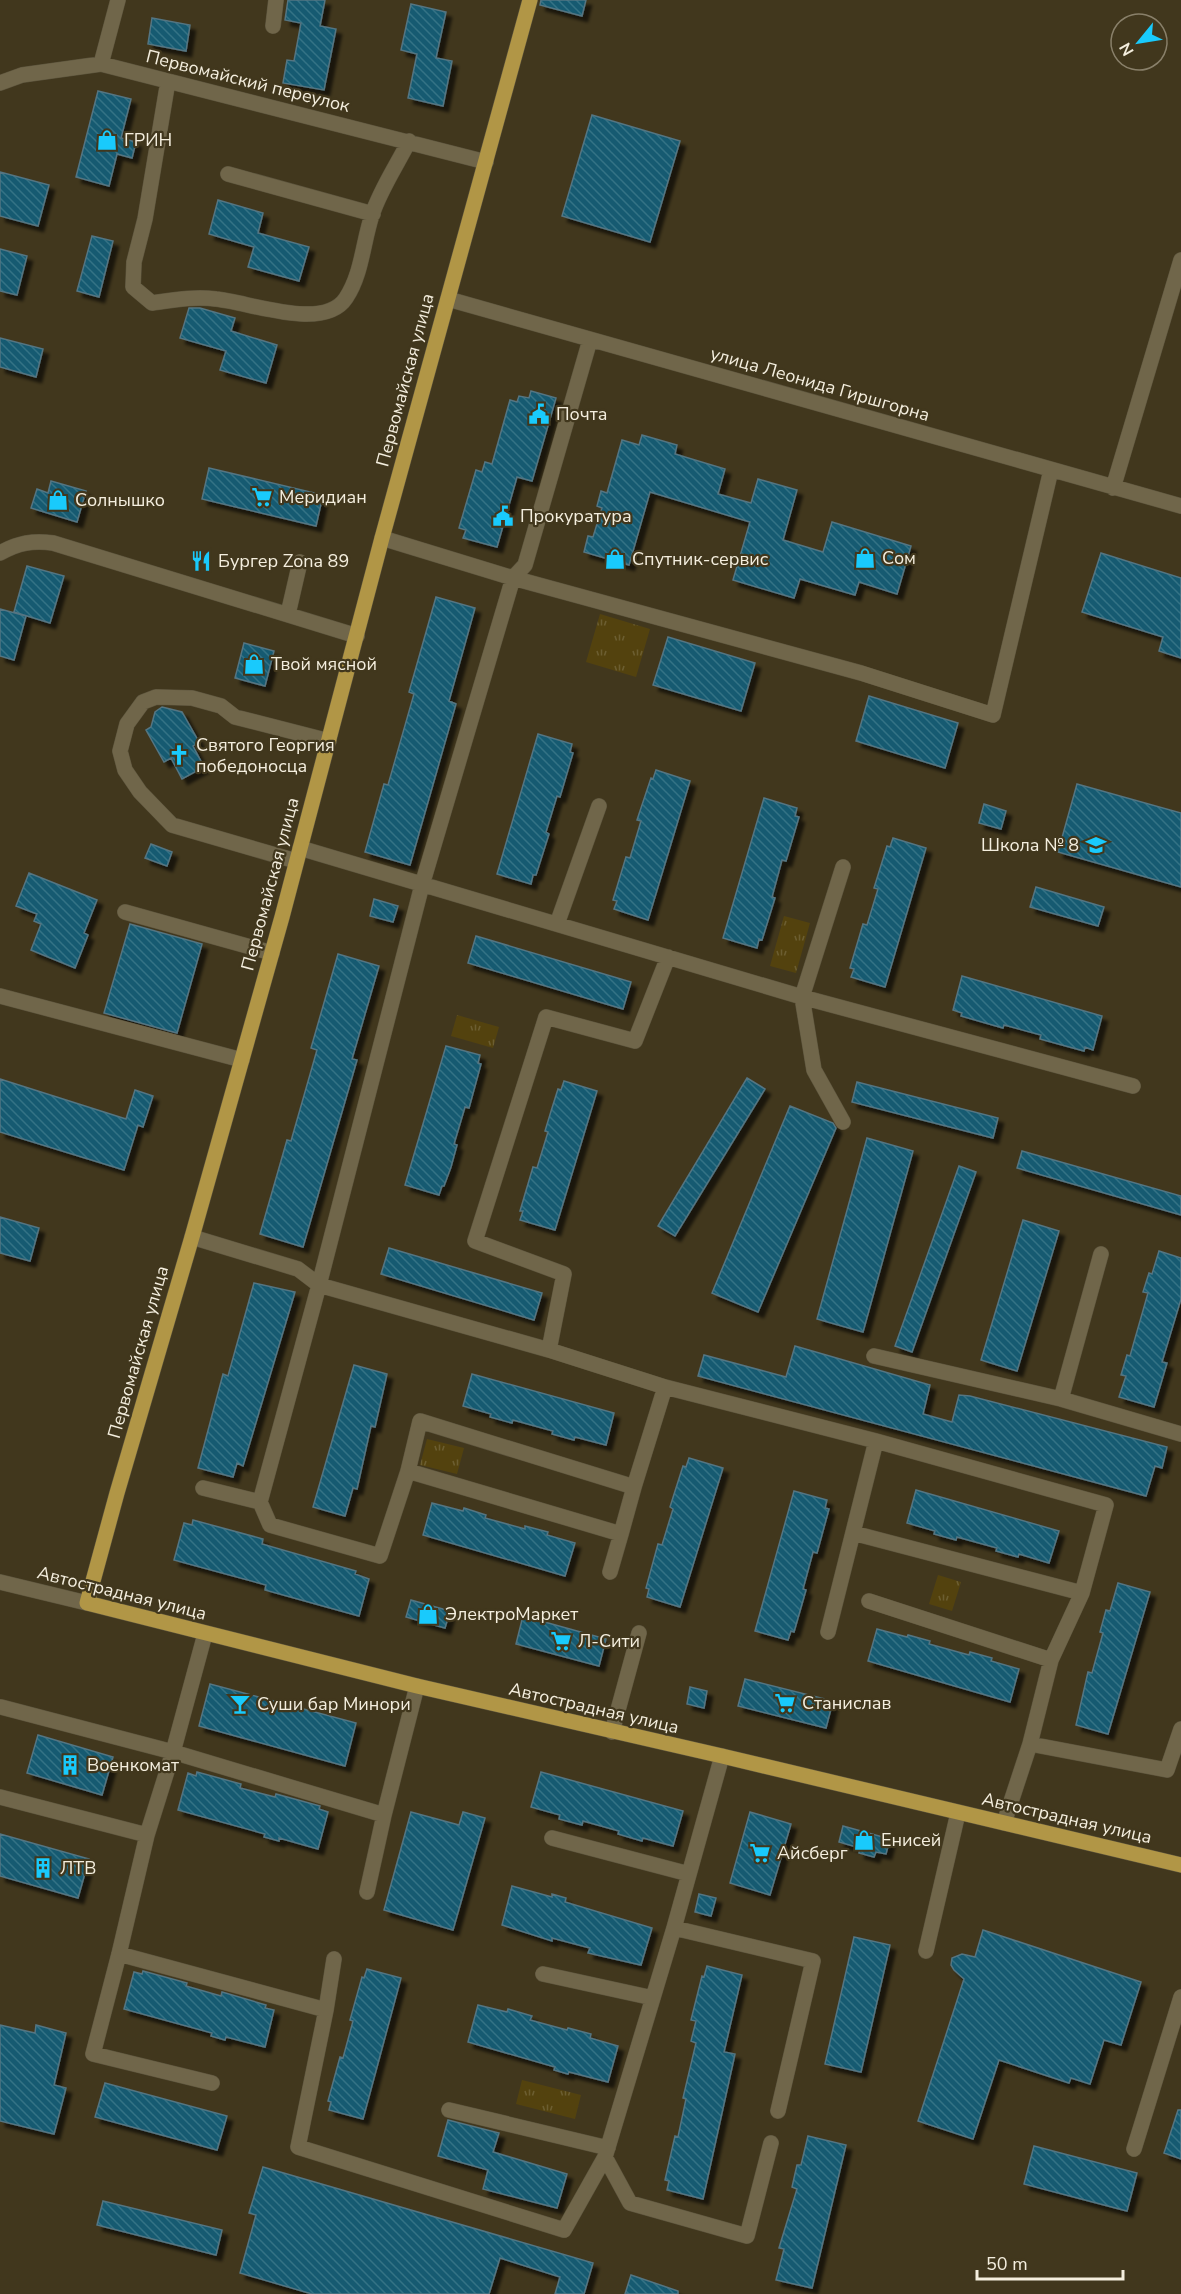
<svg xmlns="http://www.w3.org/2000/svg" width="1181" height="2294" viewBox="0 0 1181 2294" font-family="'Nunito Sans',sans-serif">
	<style>
		.grass { fill: url(#grass-tufts) }
		.building { fill: url(#building-back-hatch); stroke: #547582; stroke-width: 1.5; filter: url(#shadow) }
		.lines { fill: none; stroke-linecap: round; stroke-linejoin: round }
		.minor-casing { stroke: #5c543d; stroke-width: 16 }
		.major-casing { stroke: #5c543d; stroke-width: 16 }
		.minor { stroke: #70664a; stroke-width: 15 }
		.major { stroke: #b19646; stroke-width: 15 }
		.labels { text-anchor: middle; stroke-width: 4.5; stroke-linejoin: round; paint-order: stroke }
		.street-label { font-size: 18px; fill: #f4eede; stroke: #41371d }
		.poi-label { font-size: 18px; fill: #f4eede; stroke: #41371d; text-anchor: start }
	</style>
	<defs>
		<pattern id="grass-tufts" width="24" height="20" patternUnits="userSpaceOnUse" patternTransform="scale(1.5)"><rect width="24" height="20" fill="#53420e"/><path d="M3 7l-1-3M5 7V3M7 7l1-3M15 17l-1-3M17 17v-4M19 17l1-3" fill="none" stroke="#6c5e31"/></pattern>
		<pattern id="building-back-hatch" width="6" height="6" patternUnits="userSpaceOnUse" patternTransform="scale(1.5)"><rect width="6" height="6" fill="#125a71"/><path d="M-1 5l2 2M0 0l6 6M5-1l2 2" fill="none" stroke="#357285"/></pattern>
		<filter id="shadow"><feDropShadow dx="5.5" dy="5.5" stdDeviation="1.5" flood-color="#0009"/></filter>
	</defs>
	<rect width="100%" height="100%" fill="#41371d"/>
	<path class="grass" d="M600,614l50,15 -14,48 -50,-15z
		M784,916l26,7 -14,50 -26,-7z
		M457,1015l42,12 -6,21 -42,-12z
		M427,1439l37,9 -7,26 -37,-9z
		M938,1575l23,7 -9,29 -23,-7z
		M522,2080l59,15 -6,24 -59,-15z"/>
	<path class="building" d="M288,0h37l-5,26 16,3 -12,61 -41,-7 4,-23 7,1 7,-38 -16,-3z
		M541,0h45l-4,16 -42,-11z
		M411,4l35,8 -10,46 16,3 -9,45 -35,-8 9,-44 -16,-4z
		M152,18l38,7 -4,26 -38,-7z
		M98,91l33,8 -10,39 15,4 -4,16 -15,-4 -8,32 -33,-9z
		M592,115l88,26 -30,101 -88,-26z
		M0,172l49,13 -11,41 -38,-10z
		M218,200l45,13 -5,20 51,14 -10,34 -51,-14 6,-20 -45,-13z
		M92,236l21,5 -14,56 -22,-6z
		M0,249l27,7 -10,39 -17,-4z
		M189,308h11l35,10 -4,13 46,14 -11,38 -46,-13 6,-19 -46,-13z
		M0,338l43,11 -7,28 -36,-10z
		M531,391l25,7 -24,83 -15,-4 -20,70 -34,-9 3,-8 -7,-2 17,-58 6,2 3,-10 7,2 18,-64 7,2 2,-6 10,2z
		M642,435l35,10 -2,9 50,15 -7,25 33,9 7,-24 39,11 -14,50 40,12 9,-30 79,24 -14,48 -38,-12 -4,13 -55,-16 -6,19 -61,-18 17,-58 -100,-30 -21,73 -45,-13 4,-16 5,1 9,-29 -5,-2 4,-15 6,2 15,-53 17,5z
		M209,468l114,27 -7,31 -114,-27z
		M51,481l35,10 -9,31 -46,-14 6,-19 11,4z
		M1101,553l80,25v80l-22,-7 4,-14 -81,-25z
		M27,566l37,10 -14,47 -36,-11z
		M436,597l39,11 -26,93 7,3 -46,161 -45,-13 19,-68 4,1 26,-91 -5,-2z
		M0,609l26,7 -12,44 -14,-4z
		M668,637l87,26 -14,48 -88,-26z
		M244,643l30,8 -9,35 -30,-8z
		M869,696l89,27 -13,45 -89,-27z
		M162,707l20,5 17,30 -6,4 11,21 -22,12 -11,-21 -7,4 -18,-32 5,-3 4,-15z
		M538,734l34,10 -2,8 3,1 -13,44 -3,-1 -11,36 3,2 -13,41h-3l-2,9 -34,-10z
		M656,770l34,11 -42,139 -34,-11 3,-8 -4,-1 13,-43 4,1 11,-37 -4,-1 14,-42 2,1z
		M1077,784l104,29v74l-123,-35z
		M764,798l33,10 -2,8 4,1 -13,44 -4,-1 -10,37 3,1 -13,42 -3,-1 -2,9 -34,-10z
		M984,804l22,7 -5,18 -22,-6z
		M893,838l33,10 -41,139 -34,-10 3,-8 -4,-1 13,-44 4,1 11,-36 -4,-1 13,-42 3,1z
		M151,844l21,8 -5,14 -22,-8z
		M29,873l68,27 -13,33 4,2 -13,33 -44,-18 10,-26 -7,-3 3,-7 -21,-8z
		M1036,887l68,20 -6,19 -68,-19z
		M374,899l24,7 -5,16 -23,-6z
		M130,924l72,20 -25,89 -73,-20z
		M476,936l155,46 -8,27 -155,-46z
		M338,954l41,12 -27,93 5,1 -54,187 -43,-13 27,-94 4,1 26,-91 -6,-2z
		M962,976l140,40 -9,34 -8,-3 -1,4 -44,-12 1,-4 -37,-10 -1,3 -42,-12 1,-3 -9,-3z
		M446,1046l34,9 -2,8 3,1 -12,44 -4,-1 -11,37 3,1 -6,22 -7,19h-2l-3,9 -34,-10z
		M747,1078l18,11 -90,147 -17,-10z
		M0,1079l126,40 9,-29 18,6 -10,31 -5,-2 -14,45 -124,-38z
		M564,1081l33,10 -42,139 -35,-10 3,-9h-3l13,-44 4,1 11,-36 -3,-1 7,-23 6,-19 3,1z
		M857,1082l141,36 -5,20 -141,-36z
		M790,1106l43,17 3,5 -78,184 -46,-19z
		M867,1138l46,13 -50,181 -46,-13z
		M1022,1151l159,45v19l-164,-47z
		M959,1166l17,6 -64,180 -17,-6z
		M0,1217l39,11 -9,33 -30,-8z
		M1023,1220l36,11 -42,140 -36,-11z
		M389,1248l153,45 -8,27 -153,-46z
		M1159,1251l22,7v41l-19,63 5,1 -13,44 -35,-10 7,-21 -5,-1 6,-20 3,1 18,-63 -5,-1 6,-19 3,1z
		M254,1283l41,9 -52,174 -6,-3 -4,14 -35,-9 25,-94 5,2z
		M795,1346l135,39 -7,29 29,8 7,-27 11,1 197,51 -5,21 -7,-2 -9,30 -448,-120 6,-21 82,22z
		M354,1365l33,9 -12,53 -4,-1 -14,63 -4,-1 -8,28 -32,-9z
		M472,1374l142,39 -8,32 -31,-8 -1,3 -22,-6 1,-3 -40,-11 -1,3 -22,-6 1,-3 -28,-8z
		M689,1458l34,10 -43,139 -33,-10 2,-8 -3,-1 12,-44 4,1 11,-36 -3,-2 13,-41 3,1z
		M916,1490l143,41 -10,32 -30,-9 -1,3 -22,-6 1,-3 -40,-11 -1,3 -22,-6 1,-3 -28,-8z
		M794,1491l33,9 -2,8 4,1 -12,44 -4,-1 -10,37 3,1 -12,42 -3,-1 -3,9 -33,-9z
		M432,1503l31,8 1,-3 22,7 -1,3 40,11v-3l23,6 -1,3 28,8 -10,33 -142,-41z
		M193,1520l70,19 -1,5 94,27 -1,3 14,5 -10,37 -94,-26 1,-5 -92,-25 10,-37 8,2z
		M1118,1583l32,9 -42,142 -32,-9 12,-53 4,1 11,-40 -3,-1 6,-22 4,1z
		M411,1600l39,11 -5,17 -39,-11z
		M523,1616l83,23 -7,27 -83,-22z
		M877,1629l30,8 1,-2 22,6 -1,3 40,11 1,-3 22,6 -1,3 28,8 -9,33 -142,-41z
		M745,1679l88,22 -7,27 -88,-22z
		M210,1684l146,39 -11,43 -146,-40z
		M690,1687l17,4 -3,17 -17,-4z
		M38,1735l75,22 -11,38 -75,-22z
		M197,1772l44,12 -1,4 35,9 1,-3 44,12 -1,3 9,3 -10,37 -39,-11v3l-15,-4 1,-3 -87,-24 10,-37 8,3z
		M541,1772l142,39 -10,35 -30,-8 -1,3 -24,-7 1,-3 -36,-10 -1,4 -23,-6 1,-4 -29,-8z
		M411,1812l48,13 4,-13 22,6 -32,112 -69,-20z
		M750,1812l41,12 -21,71 -40,-12z
		M843,1826l47,13 -4,15 -10,-2 -2,5 -15,-4 1,-5 -21,-6z
		M0,1834l89,25 -11,39 -78,-22z
		M512,1886l40,11v-3l14,4 -1,4 87,26 -11,37 -53,-12 2,-5 -38,-10v3l-50,-16z
		M699,1894l17,4 -5,18 -16,-4z
		M983,1930l158,52 -20,63 -17,-5 -14,44 -19,-6 -2,5 -70,-23 -26,79 -55,-18 46,-142 -10,-9 -3,-5 1,-7 10,-4 13,3z
		M854,1937l36,8 -29,127 -36,-8z
		M707,1966l35,9 -18,77 11,2 -32,145 -36,-9 2,-9 -4,-1 10,-44 3,1 8,-38 -3,-1 13,-55 -5,-2 5,-20 -5,-1 11,-44 2,1z
		M367,1969l34,9 -38,141 -34,-9 2,-8 -3,-1 12,-44 3,1 10,-37 -3,-1 12,-43 2,1z
		M143,1971l44,12 -1,3 35,10 1,-4 44,13 -1,3 9,2 -9,37 -39,-10 -1,3 -14,-4 1,-3 -88,-24 10,-37 8,2z
		M478,2005l29,7 1,-3 24,7 -2,4 37,10 1,-2 23,6 -1,4 28,8 -10,36 -39,-10 -1,2 -14,-4 1,-3 -87,-25z
		M0,2025l35,8 1,-8 30,8 -12,52 12,3 -12,46 -54,-13z
		M105,2083l122,33 -10,34 -122,-33z
		M1178,2110h3v49l-17,-6z
		M448,2120l51,13 -6,19 74,22 -10,34 -74,-19 5,-19 -50,-14z
		M808,2136l38,9 -34,143 -36,-8 8,-31 -5,-1 18,-59 -5,-2 5,-22h4z
		M1034,2146l103,27 -10,38 -103,-27z
		M263,2167l330,96 -9,31h-29l5,-17 -60,-19 -11,36h-177l-72,-21 16,-58 -7,-2z
		M103,2201l119,29 -6,25 -119,-30z
		M631,2275l47,16v3h-53z"/>
	<g class="lines">
		<g class="minor-casing">
			<path id="minor" d="M273,26l3,-26
				M101,64l17,-64
				M168,81l-23,138 -11,43 -1,25 19,16c21,-3 43,-7 64,-4 33,3 108,33 130,-1 16,-24 17,-56 26,-83 8,-25 25,-50 37,-74
				M0,83l22,-8 79,-11 385,98
				M228,174l145,40
				M448,299l733,207
				M1113,488l68,-228
				M382,538l131,40 348,95 132,42 58,-245
				M0,553c18,-10 33,-13 53,-10l304,93
				M288,614l12,-52
				M300,848l502,149 331,89
				M296,861l-124,-36 -32,-33 -15,-22 -5,-19 7,-27 16,-22 13,-5 36,1 29,8 14,11 94,24
				M843,867l-41,130 12,73 29,52
				M125,912l147,41
				M557,924l42,-118
				M0,996l242,64
				M192,1237l106,32 21,16 230,65 116,37 211,54 230,64 -24,88 -31,67 -21,84 -26,79
				M549,1350l15,-76 -89,-33 71,-224 89,24 33,-84
				M874,1356l187,43 120,35
				M1061,1399l40,-145
				M408,1471l213,63 13,-47
				M203,1488l57,14 59,-217 103,-400 91,-307 12,-13 65,-225
				M260,1502l10,23 110,31 28,-85 12,-50 214,66 31,-100
				M853,1533l229,60
				M610,1572l11,-38
				M0,1582l87,21
				M869,1601l182,59
				M828,1632l48,-191
				M205,1634l-32,118 -26,83 -28,119 -26,100 119,29
				M1,1707l172,45 211,63
				M612,1732l27,-99
				M1030,1744l137,26 14,-41
				M0,1797l147,38
				M552,1838l137,36
				M367,1892l17,-77 33,-129
				M674,1928l139,33 -35,150
				M926,1951l32,-138
				M119,1954l207,56
				M334,1959l-8,51 -28,137 266,83 41,-73 69,-229 48,-172
				M543,1974l110,24
				M449,2110l159,38
				M1134,2149l47,-152
				M605,2157l25,46 117,33 24,-93"/>
		</g>
		<g class="major-casing">
			<path id="major" d="M530,0l-148,538 -100,379 -90,320 -75,256 -30,110 330,83 305,70 459,109"/>
		</g>
		<use href="#minor" class="minor"/>
		<use href="#major" class="major"/>
	</g>
	<defs>
		<g id="shop-bare" transform="scale(1.62)"><path d="M-5-2.5h2.3a2.7 3.5 0 0 1 5.4 0H5L5.5 6h-11ZM-1.5-2.5h3a1.5 2.3 0 0 0-3 0Z" fill="#19cafc" stroke="#41371d" stroke-width="2.5" paint-order="stroke"/></g>
		<g id="civic-bare" transform="scale(1.62)"><path d="M-.6-6.5H3V-4.5H.6V-3L4-1V1h2V6H-6V1h2V-1L-.6-3ZM-1.2 2.5V6h2.4V2.5Z" fill="#19cafc" stroke="#41371d" stroke-width="2.5" paint-order="stroke"/></g>
		<g id="supermarket-bare" transform="scale(1.62)"><path d="M-6-5.5h2.5l.6 2H6L4.5 2H-2.5L-4.4-4H-6ZM-1.5 3.2a1.3 1.3 0 1 0 .1 0ZM3 3.2a1.3 1.3 0 1 0 .1 0Z" fill="#19cafc" stroke="#41371d" stroke-width="2.5" paint-order="stroke"/></g>
		<g id="restaurant-bare" transform="scale(1.62)"><path d="M-5-6h1v4h1v-4h1v4h1v-4h1v5L-1.5 .5V6h-2V.5L-5-1ZM5-6V6H3V1.5H1.5Q1.5-4 5-6Z" fill="#19cafc" stroke="#41371d" stroke-width="2.5" paint-order="stroke"/></g>
		<g id="church-bare" transform="scale(1.62)"><path d="M-1.2-6h2.4v3.5h3.3v2.4h-3.3V6h-2.4V-.1h-3.3v-2.4h3.3Z" fill="#19cafc" stroke="#41371d" stroke-width="2.5" paint-order="stroke"/></g>
		<g id="school-bare" transform="scale(1.62)"><path d="M0-5L7-2L0 1L-7-2ZM-4 1L0 2.5L4 1V4Q0 6-4 4Z" fill="#19cafc" stroke="#41371d" stroke-width="2.5" paint-order="stroke"/></g>
		<g id="bar-bare" transform="scale(1.62)"><path d="M-6-5H6L.8 .8V4.5H3.5V6h-7V4.5H-.8V.8Z" fill="#19cafc" stroke="#41371d" stroke-width="2.5" paint-order="stroke"/></g>
		<g id="building-bare" transform="scale(1.62)"><path d="M-4-6H4V6H1V3H-1V6H-4ZM-2.5-4.3h1.7v1.8h-1.7ZM.8-4.3h1.7v1.8H.8ZM-2.5-1h1.7V.8h-1.7ZM.8-1h1.7V.8H.8Z" fill="#19cafc" stroke="#41371d" stroke-width="2.5" paint-order="stroke"/></g>
	</defs>
	<g fill-rule="evenodd">
		<use href="#shop-bare" x="107" y="140"/>
		<use href="#civic-bare" x="539" y="414"/>
		<use href="#supermarket-bare" x="262" y="497"/>
		<use href="#shop-bare" x="58" y="500"/>
		<use href="#civic-bare" x="503" y="516"/>
		<use href="#shop-bare" x="865" y="558"/>
		<use href="#shop-bare" x="615" y="559"/>
		<use href="#restaurant-bare" x="201" y="561"/>
		<use href="#shop-bare" x="254" y="664"/>
		<use href="#church-bare" x="179" y="755"/>
		<use href="#school-bare" x="1096" y="845"/>
		<use href="#shop-bare" x="428" y="1614"/>
		<use href="#supermarket-bare" x="561" y="1641"/>
		<use href="#supermarket-bare" x="785" y="1703"/>
		<use href="#bar-bare" x="240" y="1704"/>
		<use href="#building-bare" x="70" y="1765"/>
		<use href="#shop-bare" x="864" y="1840"/>
		<use href="#supermarket-bare" x="760" y="1853"/>
		<use href="#building-bare" x="43" y="1868"/>
	</g>
	<g class="labels">
		<g class="street-label">
			<text transform="translate(248 81) rotate(14)" y="6">Первомайский переулок</text>
			<text transform="translate(405 380) rotate(-75)" y="6">Первомайская улица</text>
			<text transform="translate(820 384) rotate(16)" y="6">улица Леонида Гиршгорна</text>
			<text transform="translate(270 884) rotate(-75)" y="6">Первомайская улица</text>
			<text transform="translate(138 1352) rotate(-74)" y="6">Первомайская улица</text>
			<text transform="translate(122 1593) rotate(14)" y="6">Автострадная улица</text>
			<text transform="translate(594 1708) rotate(13)" y="6">Автострадная улица</text>
			<text transform="translate(1067 1818) rotate(13)" y="6">Автострадная улица</text>
		</g>
		<g class="poi-label">
			<text x="124" y="146">ГРИН</text>
			<text x="556" y="420">Почта</text>
			<text x="279" y="503">Меридиан</text>
			<text x="75" y="506">Солнышко</text>
			<text x="520" y="522">Прокуратура</text>
			<text x="882" y="564">Сом</text>
			<text x="632" y="565">Спутник-сервис</text>
			<text x="218" y="567">Бургер Zona 89</text>
			<text x="271" y="670">Твой мясной</text>
			<text x="196" y="751">Святого Георгия<tspan x="196" dy="21">победоносца</tspan></text>
			<text x="1079" y="851" text-anchor="end">Школа № 8</text>
			<text x="445" y="1620">ЭлектроМаркет</text>
			<text x="578" y="1647">Л-Сити</text>
			<text x="802" y="1709">Станислав</text>
			<text x="257" y="1710">Суши бар Минори</text>
			<text x="87" y="1771">Военкомат</text>
			<text x="881" y="1846">Енисей</text>
			<text x="777" y="1859">Айсберг</text>
			<text x="60" y="1874">ЛТВ</text>
		</g>
	</g>
	<g transform="translate(1139 42) rotate(240)"><circle r="28" fill="#41371d" stroke="#89806a" stroke-width="1.5"/>
	<path d="M0-4.5L10 22L0 15L-10 22Z" fill="#19cafc"/>
	<text y="-9" font-size="16" font-weight="bold" text-anchor="middle" fill="#f4eede">N</text>
	</g>
	<path d="M977 2270v9h146v-9" fill="none" stroke="#f4eede" stroke-width="3"/>
	<text x="986" y="2270" font-size="18" fill="#f4eede" stroke="#41371d" stroke-width="4.5" paint-order="stroke">50 m</text>
</svg>
